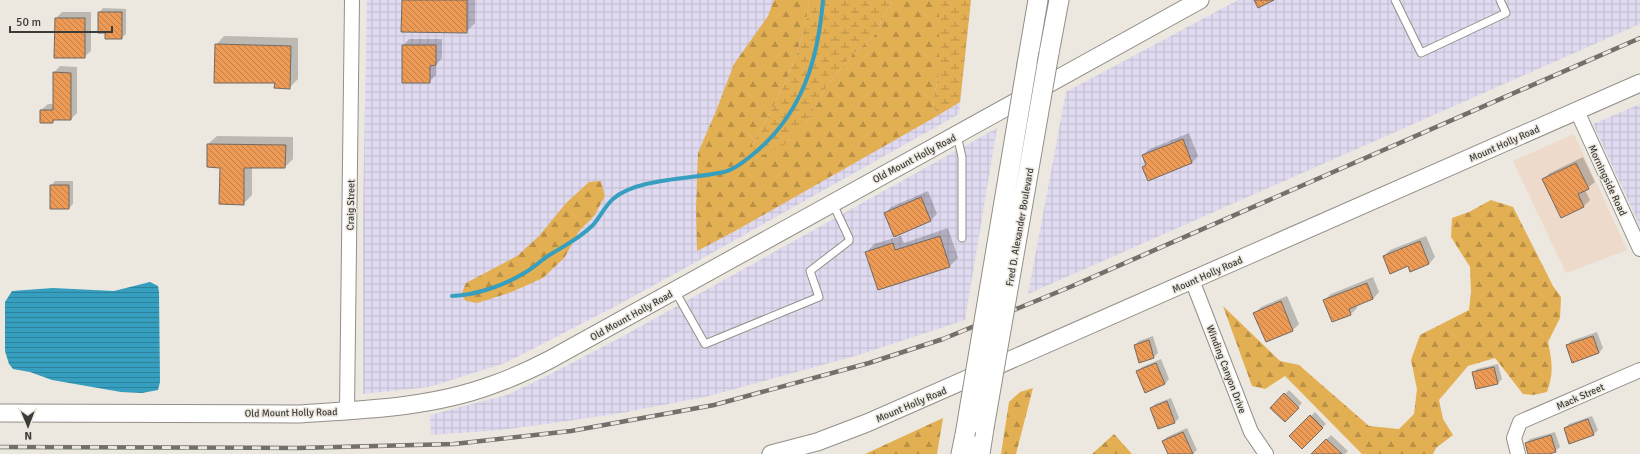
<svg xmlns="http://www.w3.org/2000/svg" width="1640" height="454" viewBox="0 0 1640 454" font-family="Signika,sans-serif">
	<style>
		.commercial { fill: #eddaca }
		.industrial { fill: url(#industrial-grid) }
		.forest { fill: url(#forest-firs) }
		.wetland { fill: url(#wetland-marsh) }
		.water { fill: url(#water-rules) }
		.shadow { fill: #0003 }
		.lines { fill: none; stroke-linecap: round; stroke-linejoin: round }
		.stream { stroke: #369ebe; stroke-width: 4 }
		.building { fill: url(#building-back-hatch); stroke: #716a65 }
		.service-casing { stroke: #938f88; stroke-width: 9 }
		.minor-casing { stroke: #938f88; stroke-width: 16 }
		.tertiary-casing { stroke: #938f88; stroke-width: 19 }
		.secondary-casing { stroke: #938f88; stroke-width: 21 }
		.service { stroke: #fff; stroke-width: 7 }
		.minor { stroke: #fff; stroke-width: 14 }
		.tertiary { stroke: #fff; stroke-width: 17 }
		.secondary { stroke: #fff; stroke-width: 19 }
		.rail-casing { stroke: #72706b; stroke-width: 4.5 }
		.rail { stroke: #ece7df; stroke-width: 3; stroke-dasharray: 9; stroke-linecap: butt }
		.secondary-bridge-casing { stroke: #938f88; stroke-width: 21; stroke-linecap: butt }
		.secondary-bridge { stroke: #fff; stroke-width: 19 }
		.labels { text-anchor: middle; stroke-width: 3; stroke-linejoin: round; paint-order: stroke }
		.street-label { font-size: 10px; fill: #3c3b37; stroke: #ece7df }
	</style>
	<defs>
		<pattern id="industrial-grid" width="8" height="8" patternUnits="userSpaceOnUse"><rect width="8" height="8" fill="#e0daf0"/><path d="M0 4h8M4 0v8" fill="none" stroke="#c1bcce"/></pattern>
		<pattern id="forest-firs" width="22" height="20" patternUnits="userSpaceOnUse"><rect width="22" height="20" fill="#e3af53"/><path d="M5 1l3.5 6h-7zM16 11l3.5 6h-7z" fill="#b99046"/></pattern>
		<pattern id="wetland-marsh" width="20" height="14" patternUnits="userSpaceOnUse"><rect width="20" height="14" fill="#e3af53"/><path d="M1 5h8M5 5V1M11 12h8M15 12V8" fill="none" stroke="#b99046"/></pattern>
		<pattern id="water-rules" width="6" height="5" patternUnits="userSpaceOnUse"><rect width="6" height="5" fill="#369ebe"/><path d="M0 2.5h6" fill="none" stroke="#2f829b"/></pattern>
		<pattern id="building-back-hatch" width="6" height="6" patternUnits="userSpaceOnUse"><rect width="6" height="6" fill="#ec9a55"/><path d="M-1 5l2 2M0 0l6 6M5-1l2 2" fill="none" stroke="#c07f47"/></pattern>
	</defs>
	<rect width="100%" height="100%" fill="#ece7df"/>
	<path class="commercial" d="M1574,134l53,116 -61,23 -53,-112z"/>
	<path class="industrial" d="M367,0h604l-12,114 -281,158 -66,36 -107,55 -76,24 -66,7v-184z
		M1238,0h402v24l-612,270 38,-202z
		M1640,104v122l-47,-102z
		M997,128l-32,192 -110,36 -146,40 -82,16 -66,10 -60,8 -70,5 -1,-20 77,-20 34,-16 75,-39z"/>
	<path class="forest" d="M774,0h35c-4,48 -32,104 -57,144l54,-21 21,-37 25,-31 22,-19 18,-36h47v73l-6,29 4,14 -202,115 -38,20 -1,-42 2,-56 18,-42 18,-47 34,-48z
		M601,181l4,15 -11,20 -15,15 -14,26 -22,21 -34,15 -32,10 -11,-2 -5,-6 5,-12 51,-27 22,-20 27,-33 23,-21z
		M1491,200l22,7 40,79 8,11 -1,21 -12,24c4,20 6,30 -1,50l-14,3 -10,-1 -28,-36 -27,8 -29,34 4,19 10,16 -17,13 -3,6h-71l-77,-78 -20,13 -13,-3 -29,-80 57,55 19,4 70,61 30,3 15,-15 3,-25 -6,-29 9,-25 49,-25 2,-18 -1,-25 -19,-30 1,-19 17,-6z
		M1033,388l-17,66h-15l8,-52 11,-10z
		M943,418l-6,36h-72z
		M1114,434l18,20h-40z"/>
	<path class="wetland" d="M809,0h83l-18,36 -22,19 -25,31 -21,37 -22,22 -21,10 -9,-2 -2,-9c25,-40 53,-96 57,-144z
		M939,0h32l-11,102 -23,14 -4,-14 6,-29z"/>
	<path class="water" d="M150,282l8,4 1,6 1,90 -2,8 -16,3 -21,-1 -69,-12 -22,-8 -17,-3 -4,-5 -4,-13v-49l7,-11 41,-3 61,3z"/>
	<path class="shadow" d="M403,0h72v23l-9,9z
		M103,8l23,1v25l-5,4 -15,-6 -7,-19z
		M62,12h29v39l-7,6 -28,-39z
		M224,36l74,2v41l-9,9 -73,-43z
		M409,39h33v19l-6,7v10l-7,7 -26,-36z
		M60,66l17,1v46l-6,6h-15l-4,3 -11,-12 7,-6h6v-31z
		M1189,133l9,23 -6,7 -43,17 -6,-13 4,-3 -4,-9 7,-6z
		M217,136l76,1v22l-8,8h-33v28l-9,9 -35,-60z
		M1583,157l12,25 -10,8 5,10 -6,6 -41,-27 7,-6z
		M55,181h18v23l-4,4 -18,-22z
		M928,191l9,23 -6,6 -37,16 -9,-23 6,-6z
		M948,228l10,30 -8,8 -84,-13 8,-9 27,-8 3,7z
		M1426,236l9,21 -6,7 -21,1 -24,-9 6,-6z
		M1373,277l6,15 -6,7 -17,6 1,3 -6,6 -18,7 -9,-21 7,-6z
		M1287,296l12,28 -6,6 -38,-17 6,-6z
		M1597,332l6,16 -4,5 -32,-7 4,-5z
		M1153,336l5,17 -4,4 -14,5 -5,-17 4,-4z
		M1161,359l8,20 -4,5 -28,-12 5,-5z
		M1498,364l4,15 -5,5 -24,-11 4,-4z
		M1289,390l13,13 -17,18 -14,-13z
		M1171,398l8,20 -4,4 -16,6 -8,-20 4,-4z
		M1315,412l11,12 -24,23 -11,-11z
		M1592,416l6,14 -4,4 -29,-5 4,-5z
		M1187,428l10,22 -4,4h-24l-6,-13 4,-4z
		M1555,432l5,15 -5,4 -9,3h-17l-3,-11 4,-4z
		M1331,435l17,16 -3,3h-32z"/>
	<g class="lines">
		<path class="stream" d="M452,296c25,-1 53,-11 74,-24 9,-5 16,-13 25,-18 15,-9 29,-16 42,-29 7,-8 12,-19 20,-26 23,-21 81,-20 111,-27 12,-3 23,-13 33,-21 46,-40 61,-92 66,-151"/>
	</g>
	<path class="building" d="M402,0h65v33l-66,-1z
		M1254,0h20l-16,8z
		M98,12h24v27h-17v-6h-7z
		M55,18h30v40h-31z
		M215,44l76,2 -1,43 -16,-1 1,-5h-61z
		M402,45h34v20l-6,1v17h-28z
		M53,72l18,1v47h-18v3h-13v-13h13z
		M1183,139l9,24 -44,18 -6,-14 4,-2 -4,-10z
		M207,144l79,1 -1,23h-41v37l-25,-1 1,-36 -13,-1z
		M1576,163l13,26 -11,5 6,13 -23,11 -19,-39z
		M50,185h19v24h-19z
		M921,197l10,24 -37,16 -10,-24z
		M940,236l10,31 -72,23 -13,-38 28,-9 2,7z
		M1420,241l9,23 -19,8 -2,-6 -18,8 -7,-18z
		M1367,283l6,16 -24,10 2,6 -19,7 -9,-22z
		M1281,301l12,30 -27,11 -13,-29z
		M1593,336l6,17 -27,10 -6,-18z
		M1149,340l5,18 -15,5 -5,-18z
		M1156,363l9,21 -20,9 -9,-22z
		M1494,367l4,17 -22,5 -4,-17z
		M1284,393l15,15 -14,14 -15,-14z
		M1167,401l8,22 -17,6 -8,-21z
		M1310,415l13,13 -21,21 -13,-13z
		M1588,419l6,16 -25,9 -5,-16z
		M1183,432l10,22h-25l-6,-13z
		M1551,435l5,17 -7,2h-21l-3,-11z
		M1326,439l16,15h-31z"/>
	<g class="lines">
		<g class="service-casing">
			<path id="service" d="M1395,0l26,53 85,-40 -6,-13
				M957,135l5,22v81
				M675,291l30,53 114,-47 -9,-26 39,-30v-3l-16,-34"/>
		</g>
		<g class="minor-casing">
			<path id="minor" d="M1577,111l63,138
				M1192,280l59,152 15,22
				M347,410l5,-410
				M1518,454l-4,-16 6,-16 120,-52"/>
		</g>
		<g class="tertiary-casing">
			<path id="tertiary" d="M0,413l296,1c65,-4 134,-6 196,-29 20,-7 40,-16 59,-26l649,-359
				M771,454l46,-12 50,-19 773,-340"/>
		</g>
		<g class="secondary-casing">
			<path id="secondary" d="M1049,53l10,-53
				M1027,64l11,-64
				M961,454l4,-19
				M980,454l4,-26"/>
		</g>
		<use href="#service" class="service"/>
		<use href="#minor" class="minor"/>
		<use href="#tertiary" class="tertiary"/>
		<use href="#secondary" class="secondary"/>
		<g class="rail-casing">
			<path id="rail" d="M0,447l298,1 156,-4 117,-13 143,-26 155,-42 74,-24 127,-52 570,-249"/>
		</g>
		<use href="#rail" class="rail"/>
		<g class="secondary-bridge-casing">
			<path id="secondary-bridge" d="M984,428l65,-375
				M965,435l62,-371"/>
		</g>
		<use href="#secondary-bridge" class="secondary-bridge"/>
	</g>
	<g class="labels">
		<g class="street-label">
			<text transform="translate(1504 143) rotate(-24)" y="4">Mount Holly Road</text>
			<text transform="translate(914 158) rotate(-28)" y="4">Old Mount Holly Road</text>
			<text transform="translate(1608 180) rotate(65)" y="4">Morningside Road</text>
			<text transform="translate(350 205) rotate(-89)" y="4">Craig Street</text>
			<text transform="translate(1019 227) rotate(-80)" y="4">Fred D. Alexander Boulevard</text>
			<text transform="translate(1207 274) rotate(-24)" y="4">Mount Holly Road</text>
			<text transform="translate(631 315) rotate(-29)" y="4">Old Mount Holly Road</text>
			<text transform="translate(1227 369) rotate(69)" y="4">Winding Canyon Drive</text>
			<text transform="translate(1580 396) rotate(-24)" y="4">Mack Street</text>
			<text transform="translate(911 404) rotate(-23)" y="4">Mount Holly Road</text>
			<text transform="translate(291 412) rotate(-1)" y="4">Old Mount Holly Road</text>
		</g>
	</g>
	<g transform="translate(28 426) rotate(179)" stroke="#ece7df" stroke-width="3" paint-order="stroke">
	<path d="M0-3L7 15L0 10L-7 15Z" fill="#3c3b37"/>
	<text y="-6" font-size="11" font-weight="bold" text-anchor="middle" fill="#3c3b37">N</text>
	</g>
	<path d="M10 26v6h102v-6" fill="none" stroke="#3c3b37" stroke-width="2"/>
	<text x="16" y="26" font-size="12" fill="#3c3b37" stroke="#ece7df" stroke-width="3" paint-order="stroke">50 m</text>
</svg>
